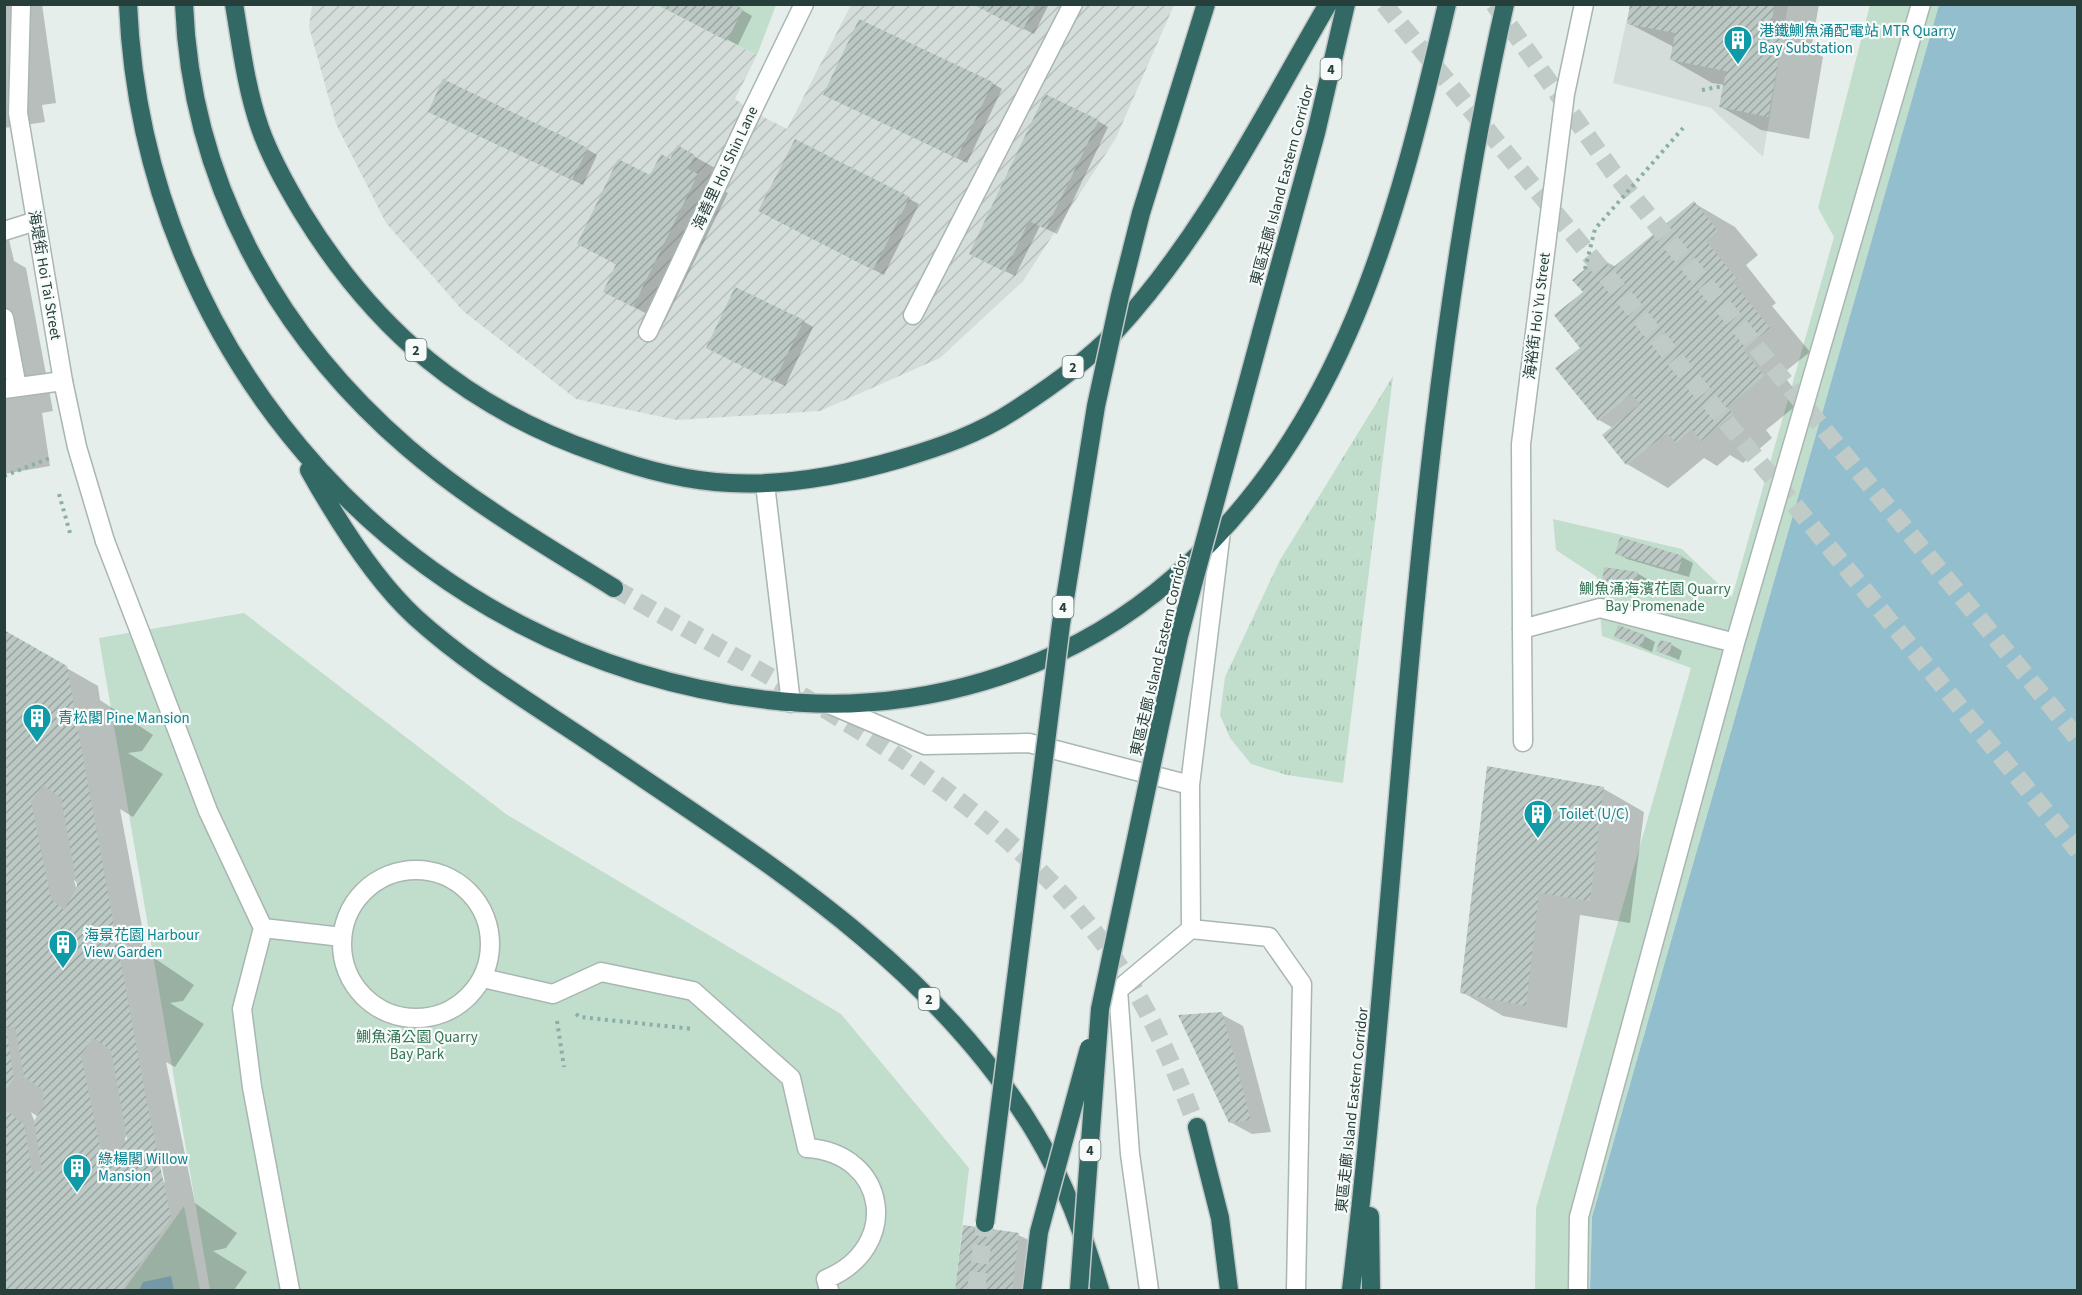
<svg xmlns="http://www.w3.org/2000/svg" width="2082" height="1295" viewBox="0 0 2082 1295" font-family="'Source Sans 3','Noto Sans TC',sans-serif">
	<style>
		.built { fill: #d4ddda }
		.industrial { fill: url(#industrial-furrows) }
		.grass { fill: url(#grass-tufts) }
		.park { fill: #c1ddcc }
		.water { fill: #92bece }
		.shadow { fill: #0003; fill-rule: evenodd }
		.building { fill: url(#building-hatch); fill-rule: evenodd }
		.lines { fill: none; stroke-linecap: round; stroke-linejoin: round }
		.highway-tunnel { stroke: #c0cbc8; stroke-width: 18; stroke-dasharray: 18 9; stroke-linecap: butt }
		.lane-casing { stroke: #a9b6b3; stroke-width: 21 }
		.street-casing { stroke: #a9b6b3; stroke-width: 21 }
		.highway-casing { stroke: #c2c9c8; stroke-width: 21 }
		.path { stroke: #89afa8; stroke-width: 4; stroke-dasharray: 3 4.5; stroke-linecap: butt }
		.lane { stroke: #fff; stroke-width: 18 }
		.street { stroke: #fff; stroke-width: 18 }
		.highway { stroke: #336965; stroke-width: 18 }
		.highway-bridge-casing { stroke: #c2c9c8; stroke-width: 21; stroke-linecap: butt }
		.highway-bridge { stroke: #336965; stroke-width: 18 }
		.labels { text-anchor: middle; stroke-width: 4.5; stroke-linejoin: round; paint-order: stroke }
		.shield { fill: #f6faf9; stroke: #647774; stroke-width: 1.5 }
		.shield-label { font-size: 14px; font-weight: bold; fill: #263f3b }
		.culture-label { font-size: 15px; fill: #0d838f; stroke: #f6faf9; text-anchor: start }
		.street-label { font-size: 15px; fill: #263f3b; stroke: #f6faf9 }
		.park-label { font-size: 15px; fill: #327353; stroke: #f6faf9 }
	</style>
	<defs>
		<pattern id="industrial-furrows" width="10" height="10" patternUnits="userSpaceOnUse" patternTransform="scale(1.5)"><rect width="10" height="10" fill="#d4ddda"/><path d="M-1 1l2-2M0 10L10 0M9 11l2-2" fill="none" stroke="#b6bfbc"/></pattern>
		<pattern id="grass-tufts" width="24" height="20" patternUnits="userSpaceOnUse" patternTransform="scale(1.5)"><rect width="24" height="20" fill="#c1ddcc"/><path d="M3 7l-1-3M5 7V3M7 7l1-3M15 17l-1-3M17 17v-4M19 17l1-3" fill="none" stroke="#a6bfb0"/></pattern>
		<pattern id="building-hatch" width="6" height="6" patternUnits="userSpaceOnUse" patternTransform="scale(1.5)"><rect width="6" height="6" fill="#bbc8c4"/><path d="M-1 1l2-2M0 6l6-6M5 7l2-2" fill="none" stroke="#98a4a0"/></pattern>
	</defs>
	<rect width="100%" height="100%" fill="#e6eeeb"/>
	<path class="built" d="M1630,5h158l-25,152 -52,-49 -98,-25z"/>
	<path class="industrial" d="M312,5h343l102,50 -22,44 17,12 35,18 64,-124h323l-58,133 -93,143 -83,77 -120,53 -143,9 -101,-21 -113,-88 -77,-88 -50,-99 -27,-97z"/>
	<path class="grass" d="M1393,376l-50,407 -56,-8 -36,-11 -21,-26 -10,-23 5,-38 55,-117z"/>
	<path class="park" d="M655,5h121l-19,50z
		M1870,5h69l-347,1212 -2,73h-55l1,-82 155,-540 -89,-32 -5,-59 -41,-27 -3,-31 129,30 50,48 102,-360 -16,-29z
		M244,613l262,201 335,200 128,154 -14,122h-745l-111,-652z
		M184,1206l16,84h-76z"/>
	<path class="water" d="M1939,5h138v1285h-487l2,-73z
		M171,1276l3,14h-35l4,-8z"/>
	<path class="shadow" d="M4,4h38l14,99 -14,2 3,17 -41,6z
		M658,4l84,6 10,6 -14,29z
		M974,4h75l-15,30z
		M1632,4h187l-8,46 12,7 -14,82 -48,-9 -40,-23 4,-22 -13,-2 -40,-23 2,-13 -46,-24z
		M992,83l10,6 -35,74 -132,-63z
		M440,117l147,32 10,6 -14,30z
		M1098,121l10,6 -51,107 -17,-8 -25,50 -34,-17z
		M796,141l123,63 -35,71 -114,-58z
		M677,147l49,27 -7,14 9,5 -64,130 -60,-32 13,-26 -38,-22 91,-82z
		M1694,203l41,24 23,28 -12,10 30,38 -4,3 38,46 -28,22 21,26 -37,30 6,8 -29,25 -13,-8 -13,11 -13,-8 -36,30 -41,-24 -22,-28 8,-8 -14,-8 -17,-72 3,-56 16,-33 15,8z
		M4,218l10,43 12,7 27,143 -11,2 8,53 -46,8z
		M803,321l10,6 -28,59 -67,-33z
		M1617,553l65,4 11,6 -4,14 -62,-18z
		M1637,573l10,6 -2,12 -31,-4 -10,-6z
		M4,632l94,54 2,14 53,35 -11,16 -14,2 35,21 -30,43 -13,-8 27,144 47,32 -11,16 -13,2 34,21 -29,43 -9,-5 29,141 42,30 -11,15 -13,3 34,21 -13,18h-230zM74,880l4,3 -1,8zM31,1112l7,5 -3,6zM128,1134l1,6 -3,4 -1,-6zM160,1157l5,26 -4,-4 -4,-21z
		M1616,636h28l11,6 -3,10z
		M1672,645l10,6 -3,9 -21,-9z
		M1488,768l116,21 40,23 -14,111 -50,-8 -13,113 -64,-12 -41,-24z
		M1221,1014l22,12 28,106 -19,2 -22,-12z
		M964,1227l54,8 11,5 -6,50h-67z"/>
	<path class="building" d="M656,4h78l9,5 -16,32z
		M972,4h64l-13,26z
		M1630,4h145l-5,25 14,3 -16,85 -49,-10 7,-36 -56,-11 5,-27 -48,-9z
		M859,19l134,63 -36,76 -134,-63z
		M443,79l145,69 -16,32 -144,-68z
		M1045,94l54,26 -53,109 -17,-8 -24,51 -36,-18z
		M795,139l115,58 -37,73 -115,-59z
		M677,145l18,10 -7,14 10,5 -65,133 -30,-15 13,-28 -39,-20 41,-85 32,16 11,-21 9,5z
		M1694,201l24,30 -12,10 31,38 -4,3 37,46 -27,22 21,26 -37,31 6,7 -32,27 -9,-12 -16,14 -9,-10 -41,32 -24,-30 38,-31 -9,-10 -33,27 -43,-53 25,-20 -26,-33 29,-23 -11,-12 13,-11 16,-12 10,12z
		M735,287l69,33 -30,62 -68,-34z
		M1620,537l63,19 -5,16 -63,-18z
		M1604,567l34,5 -3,14 -33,-4z
		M1618,625l27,10 -3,12 -28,-10z
		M4,630l63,36 10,57 5,3 -4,4 18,98 49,265 26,125 -49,72h-118v-184l3,5 17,13 8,48 10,-1 -8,-50 10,-16 -1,-15 -19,-13 -9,-50 -9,1 8,51 -10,13zM43,785l18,13 16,88 -13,24 -13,-11 -20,-97zM93,1038l18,12 16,89 -15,23 -11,-10 -20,-97z
		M1660,640l12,3 -3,13 -13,-5z
		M1487,766l117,21 -14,114 -51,-8 -13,113 -66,-13z
		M1222,1012l29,108 -22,3 -51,-108z
		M963,1225l56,8 -7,57h-57z"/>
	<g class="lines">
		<path class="highway-tunnel" d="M1384,4l694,847
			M1494,4l119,168 465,567
			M614,588c180,104 396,208 512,388 30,47 51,99 71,151
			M976,1290l9,-67"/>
		<g class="lane-casing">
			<path id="lane" d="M4,231l32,-10
				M913,315l160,-311
				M4,318l13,69
				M648,332l104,-221
				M4,389l59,-8
				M765,484l26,219
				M105,541l35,91
				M1522,629l1,113
				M829,704l96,41 104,-2 161,42
				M1191,929l-1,-144 31,-254
				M1149,1290l-19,-136 -12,-164 73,-61 78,8 33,47 -6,306"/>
		</g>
		<g class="street-casing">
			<path id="street" d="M21,4l-3,109 45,268 14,66 28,94
				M1584,4l-19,90 -44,350 1,185 78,-21 135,35
				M752,111l52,-107
				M140,632l68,179 55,117 -21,81 10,78 38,203
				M342 944a74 74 0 1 1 148 0a74 74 0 1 1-148 0Z
				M263,928l79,9
				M483,978l70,16 48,-22 92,19 98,87 16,70c81,5 95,100 19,131l3,11
				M1578,1290l1,-73 156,-574 186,-639"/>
		</g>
		<g class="highway-casing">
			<path id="highway" d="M128,4c15,357 284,655 640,696 145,17 295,-26 405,-122 172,-150 224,-360 274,-574
				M184,4c7,177 92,330 224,444 63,54 135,96 206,140
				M234,4c7,41 12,84 26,124 10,29 26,57 42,84 73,119 165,196 298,242 41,15 86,27 130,29 57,3 115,-8 170,-24 40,-12 79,-25 115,-49 34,-22 71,-48 99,-77 90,-97 148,-216 214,-329
				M1261,333l55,-200 30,-129
				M309,470c28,50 64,108 106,147 56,51 123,90 186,133 159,108 334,214 435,384 29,48 48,102 64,156
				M1197,1127l23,91 9,72
				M1370,1216l1,74
				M1351,1290c51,-427 59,-865 154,-1286"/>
		</g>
		<path class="path" d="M1702,90l21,-4
			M1585,269l10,-40 88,-101
			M4,476l46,-18
			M59,494l11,39
			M576,1014l4,3 113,12
			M557,1021l7,46"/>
		<use href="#lane" class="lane"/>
		<use href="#street" class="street"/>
		<use href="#highway" class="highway"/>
		<g class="highway-bridge-casing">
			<path id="highway-bridge" d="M985,1223l76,-599 35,-218 24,-110 21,-83 65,-209
				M1032,1290l7,-58 50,-184
				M1079,1290l21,-281 79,-373 82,-303"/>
		</g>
		<use href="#highway-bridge" class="highway-bridge"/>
	</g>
	<defs>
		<g id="building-pin" transform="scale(1.5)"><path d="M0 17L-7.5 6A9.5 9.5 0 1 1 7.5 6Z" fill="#0f9aa8" stroke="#f6faf9"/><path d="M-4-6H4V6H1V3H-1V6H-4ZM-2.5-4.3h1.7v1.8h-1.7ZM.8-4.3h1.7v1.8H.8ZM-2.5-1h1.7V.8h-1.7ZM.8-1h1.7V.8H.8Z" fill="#fff"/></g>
	</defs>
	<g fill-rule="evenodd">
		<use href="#building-pin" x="1738" y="40"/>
		<use href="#building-pin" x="37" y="718"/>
		<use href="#building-pin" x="1538" y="814"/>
		<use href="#building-pin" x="63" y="944"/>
		<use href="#building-pin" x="77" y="1168"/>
	</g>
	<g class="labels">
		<g class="shield">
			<rect x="1320.5" y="58" width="21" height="22" rx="4.5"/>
			<rect x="405.5" y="339" width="21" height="22" rx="4.5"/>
			<rect x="1062.5" y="356" width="21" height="22" rx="4.5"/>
			<rect x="1052.5" y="596" width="21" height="22" rx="4.5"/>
			<rect x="918.5" y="988" width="21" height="22" rx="4.5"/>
			<rect x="1079.5" y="1139" width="21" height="22" rx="4.5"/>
		</g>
		<g class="shield-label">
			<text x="1331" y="74">4</text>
			<text x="416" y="355">2</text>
			<text x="1073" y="372">2</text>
			<text x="1063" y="612">4</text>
			<text x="929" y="1004">2</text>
			<text x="1090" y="1155">4</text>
		</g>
		<g class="culture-label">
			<text x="1759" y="36">港鐵鰂魚涌配電站 MTR Quarry<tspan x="1759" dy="17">Bay Substation</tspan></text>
			<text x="58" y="723">青松閣 Pine Mansion</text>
			<text x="1559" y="819">Toilet (U/C)</text>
			<text x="84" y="940">海景花園 Harbour<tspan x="84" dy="17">View Garden</tspan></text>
			<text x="98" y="1164">綠楊閣 Willow<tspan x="98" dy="17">Mansion</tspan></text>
		</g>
		<g class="street-label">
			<text transform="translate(725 168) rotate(-65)" y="5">海善里 Hoi Shin Lane</text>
			<text transform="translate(1282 185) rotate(-75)" y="5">東區走廊 Island Eastern Corridor</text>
			<text transform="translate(45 275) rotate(80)" y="5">海堤街 Hoi Tai Street</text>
			<text transform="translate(1537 316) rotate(-83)" y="5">海裕街 Hoi Yu Street</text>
			<text transform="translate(1159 655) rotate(-77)" y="5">東區走廊 Island Eastern Corridor</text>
			<text transform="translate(1352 1110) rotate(-84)" y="5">東區走廊 Island Eastern Corridor</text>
		</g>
		<g class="park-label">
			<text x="1655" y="594">鰂魚涌海濱花園 Quarry<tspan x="1655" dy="17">Bay Promenade</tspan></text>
			<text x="417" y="1042">鰂魚涌公園 Quarry<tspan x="417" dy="17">Bay Park</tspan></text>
		</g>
	</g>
	<rect width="2082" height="1295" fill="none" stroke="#263f3b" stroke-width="12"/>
</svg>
